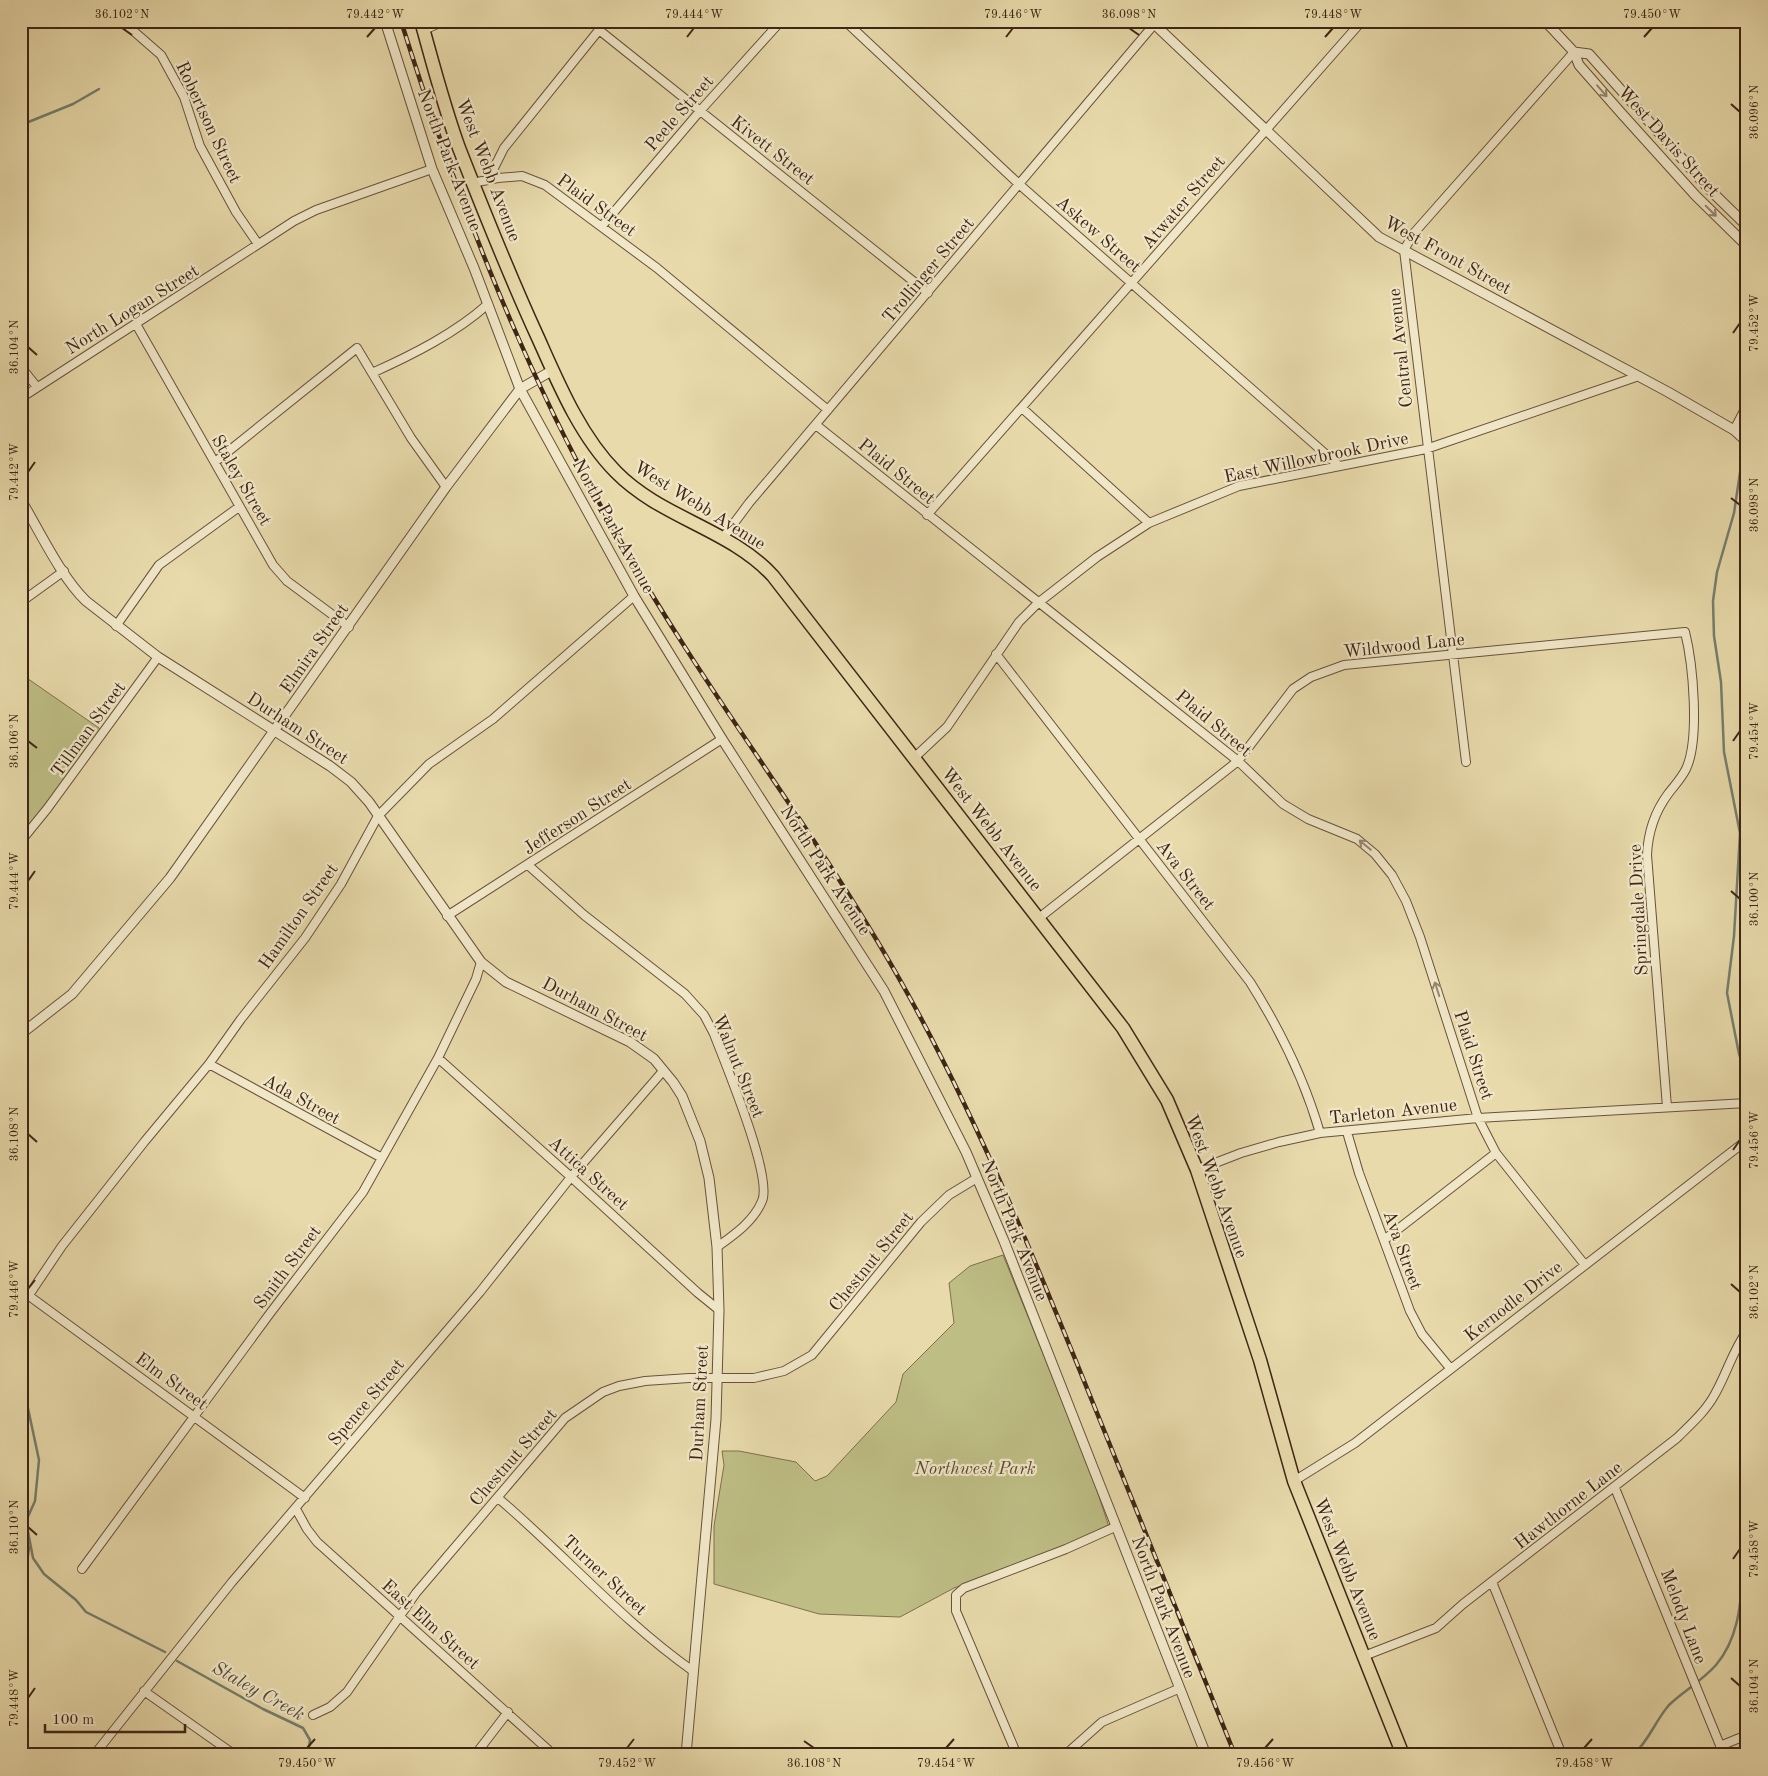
<svg xmlns="http://www.w3.org/2000/svg" width="1768" height="1776" viewBox="0 0 1768 1776" font-family="'Old Standard TT',serif">
	<style>
		.green { fill: #bdbd84; stroke: #7e714d }
		.lines { fill: none; stroke-linecap: round; stroke-linejoin: round }
		.stream { stroke: #747f6e; stroke-width: 2.5 }
		.minor-casing { stroke: #69523b; stroke-width: 10 }
		.tertiary-casing { stroke: #69523b; stroke-width: 11 }
		.trunk-casing { stroke: #3f2516; stroke-width: 15 }
		.minor { stroke: #f0e7c8; stroke-width: 8 }
		.tertiary { stroke: #f0e7c8; stroke-width: 9 }
		.trunk { stroke: #e8daab; stroke-width: 12 }
		.rail-casing { stroke: #3f2516; stroke-width: 4.5 }
		.rail { stroke: #f0e7c8; stroke-width: 2.5; stroke-dasharray: 8; stroke-linecap: butt }
		.oneway { stroke: #98866f }
		.ticks { fill: none; stroke: #3f2516; stroke-width: 2 }
		.labels { text-anchor: middle; stroke-width: 4.5; stroke-linejoin: round; paint-order: stroke }
		.street-label { font-size: 18px; fill: #3f2516; stroke: #f0e7c8 }
		.park-label { font-size: 18px; font-style: italic; fill: #5e4b32; stroke: #f0e7c8 }
		.water-label { font-size: 19px; font-style: italic; fill: #554a3b; stroke: #f0e7c8 }
		.neatline { fill: none; stroke: #3f2516; stroke-width: 2 }
		.ticks-label { font-size: 12px; text-anchor: middle; fill: #3f2516 }
	</style>
	<rect width="100%" height="100%" fill="#e8daab"/>
	<filter id="stains"><feTurbulence type="fractalNoise" baseFrequency=".004" numOctaves="4"/><feColorMatrix values="0 0 0 0 .2 0 0 0 0 .09 0 0 0 0 .02 0 0 0 .5 -.17"/></filter>
	<radialGradient id="worn" r=".72"><stop offset=".6" stop-color="#630" stop-opacity="0"/><stop offset="1" stop-color="#630" stop-opacity=".3"/></radialGradient>
	<path class="green" d="M21,674l78,54 2,5 -80,104z
		M1003,1255l88,217 18,55 -42,19 -113,42 -54,29 -81,-3 -105,-30v-58l10,-61 -2,-14h17l57,11 19,19 12,-5 69,-74 7,-28 51,-51 -5,-40 21,-17z"/>
	<g class="lines">
		<path class="stream" d="M21,125l52,-21 26,-15
			M1747,454l-6,12 -7,47 -17,59 -4,29 1,35 7,46 3,70 16,81 -6,103 -7,57 12,61 8,21
			M21,1327l5,72 13,61 -4,41 -9,20 7,37 11,16 32,26 10,12 79,40
			M21,1573l6,-9 2,-17
			M177,1661l86,48 40,19 7,12 -2,15
			M1633,1755c16,-14 22,-34 36,-50 13,-13 33,-24 47,-40 29,-34 24,-81 31,-124"/>
		<g class="minor-casing">
			<path id="minor" d="M122,21l39,34 23,42 16,49 36,66 22,32
				M845,21l175,164 318,280
				M424,30l20,-9
				M488,180l16,-32 95,-118 329,263
				M472,183l26,-5 24,-2 23,9 112,83 171,142
				M602,226l98,-115 81,-90
				M136,324l137,241 14,16 62,46
				M21,367l16,20
				M372,373c40,-18 84,-40 116,-69
				M21,398l273,-177 22,-11 116,-41
				M1022,408l127,115
				M816,425l422,336 45,43 25,15 49,20 18,15 17,21 14,26 14,36 58,181 18,35 89,112
				M1734,430l13,-25
				M215,462l142,-114 54,90 35,49
				M927,515l435,-494
				M723,538l26,-35 408,-482
				M21,602l43,-31
				M116,626l43,-61 80,-58
				M996,654l254,328c29,46 55,99 70,151
				M914,758l33,-31 72,-105 19,-19 59,-46 52,-34 90,-37 187,-37 213,-73
				M1466,762l-62,-512 10,-17 160,-181
				M21,841l26,-32 111,-152
				M528,865l56,50 101,79 19,21 10,19c11,29 59,143 48,167 -8,20 -28,34 -45,46
				M447,916l275,-177
				M1039,918l199,-157 55,-72 18,-12 33,-12 341,-33c8,32 15,107 1,137 -5,10 -12,17 -18,25 -14,19 -20,38 -21,61l20,252
				M438,1058l133,119 127,116 21,17
				M209,1064l173,94
				M1347,1132l12,41 51,138 12,23 28,34
				M1197,1170l44,-17 38,-11 41,-9 158,-15 269,-15
				M1384,1240l112,-87
				M21,1290l284,208
				M29,1295l33,-49 83,-105 64,-77 32,-45 64,-81 36,-54 37,-68 51,-52 64,-45 141,-123
				M1294,1481l61,-38 392,-303
				M1615,1488l109,267
				M498,1498c66,56 124,123 195,173
				M296,1509l11,20 10,13 237,213
				M82,1569l189,-257 92,-120 75,-134 38,-79 5,-17
				M1492,1582l70,173
				M1364,1656l72,-28 27,-24 214,-166c14,-14 29,-27 38,-44 12,-21 18,-44 32,-63
				M144,1691l91,64
				M313,1715l17,-8 17,-15 69,-99 149,-175 38,-26 16,-6 26,-5 44,-3h65l30,-7 28,-16 109,-133 28,-27 28,-17
				M1720,1746l27,-11
				M94,1755l138,-173 248,-290 91,-115 92,-106
				M475,1755l33,-43
				M1017,1755l-61,-144v-16l8,-7 102,-39 49,-22
				M1065,1755l37,-33 76,-33"/>
		</g>
		<g class="tertiary-casing">
			<path id="tertiary" d="M385,21l47,148 42,99 46,121 114,207 88,143 162,252 82,161 38,89 202,514
				M1151,21l228,216 289,155 66,38 13,12
				M1545,21l29,31 5,13 43,49 74,82 51,50
				M1574,52l15,2 120,135 38,37
				M21,500c18,30 40,77 65,101l72,56 172,109 21,16 18,20 112,160 25,20 124,60 24,17 19,23 9,14 18,45 9,37 8,69 2,63 -3,109 -30,336
				M21,1034l51,-40 98,-116 276,-391 74,-98 33,-19"/>
		</g>
		<g class="trunk-casing">
			<path id="trunk" d="M421,21c12,43 23,86 38,127 25,64 51,129 80,192 20,45 42,97 77,132 45,46 114,57 157,104l350,452 44,72 30,70 63,190 34,121 109,274"/>
		</g>
		<use href="#minor" class="minor"/>
		<use href="#tertiary" class="tertiary"/>
		<use href="#trunk" class="trunk"/>
		<g class="rail-casing">
			<path id="rail" d="M401,21c57,182 127,361 223,526 88,155 200,294 286,451 73,133 130,274 187,415 46,114 93,228 138,342"/>
		</g>
		<use href="#rail" class="rail"/>
	</g>
	<defs><path id="oneway-shaft" d="M-6 0H5M1.5-3L5.5 0L1.5 3" fill="none" stroke-width="1.6" stroke-linecap="round" stroke-linejoin="round" transform="scale(1.25)"/></defs>
	<g class="oneway">
		<use href="#oneway-shaft" transform="translate(1602 91) rotate(49)"/>
		<use href="#oneway-shaft" transform="translate(1711 211) rotate(45)"/>
		<use href="#oneway-shaft" transform="translate(1365 845) rotate(-140)"/>
		<use href="#oneway-shaft" transform="translate(1437 989) rotate(-108)"/>
	</g>
	<path class="ticks" d="M122,28l10,7M1129,28l10,7M367,37l8,-9M687,37l7,-9M1006,37l7,-9M1325,37l8,-9M1644,37l8,-9M1731,104l9,8M1733,333l7,-10M28,347l9,8M28,472l7,-10M1731,498l9,7M28,741l9,7M1733,741l7,-10M28,881l7,-10M1731,891l9,8M28,1134l9,8M1733,1150l7,-10M1731,1284l9,8M28,1289l7,-9M28,1527l9,8M1733,1559l7,-10M1731,1678l9,8M28,1698l7,-10M804,1741l10,7M307,1748l8,-9M627,1748l7,-9M946,1748l8,-9M1265,1748l8,-9M1584,1748l8,-9"/>
	<g class="labels">
		<g class="street-label">
			<text transform="translate(679 113) rotate(-49)" y="6">Peele Street</text>
			<text transform="translate(209 122) rotate(65)" y="6">Robertson Street</text>
			<text transform="translate(1669 141) rotate(48)" y="6">West Davis Street</text>
			<text transform="translate(773 150) rotate(38)" y="6">Kivett Street</text>
			<text transform="translate(450 160) rotate(69)" y="6">North Park Avenue</text>
			<text transform="translate(489 170) rotate(69)" y="6">West Webb Avenue</text>
			<text transform="translate(1183 202) rotate(-49)" y="6">Atwater Street</text>
			<text transform="translate(597 205) rotate(36)" y="6">Plaid Street</text>
			<text transform="translate(1099 234) rotate(41)" y="6">Askew Street</text>
			<text transform="translate(1448 255) rotate(29)" y="6">West Front Street</text>
			<text transform="translate(928 270) rotate(-50)" y="6">Trollinger Street</text>
			<text transform="translate(132 309) rotate(-32)" y="6">North Logan Street</text>
			<text transform="translate(1400 348) rotate(-96)" y="6">Central Avenue</text>
			<text transform="translate(1316 457) rotate(-12)" y="6">East Willowbrook Drive</text>
			<text transform="translate(897 471) rotate(39)" y="6">Plaid Street</text>
			<text transform="translate(242 480) rotate(60)" y="6">Staley Street</text>
			<text transform="translate(700 505) rotate(32)" y="6">West Webb Avenue</text>
			<text transform="translate(614 526) rotate(61)" y="6">North Park Avenue</text>
			<text transform="translate(1404 645) rotate(-6)" y="6">Wildwood Lane</text>
			<text transform="translate(314 648) rotate(-55)" y="6">Elmira Street</text>
			<text transform="translate(1214 723) rotate(40)" y="6">Plaid Street</text>
			<text transform="translate(298 728) rotate(33)" y="6">Durham Street</text>
			<text transform="translate(88 729) rotate(-54)" y="6">Tillman Street</text>
			<text transform="translate(577 816) rotate(-33)" y="6">Jefferson Street</text>
			<text transform="translate(992 829) rotate(52)" y="6">West Webb Avenue</text>
			<text transform="translate(826 870) rotate(57)" y="6">North Park Avenue</text>
			<text transform="translate(1186 875) rotate(52)" y="6">Ava Street</text>
			<text transform="translate(1638 910) rotate(-93)" y="6">Springdale Drive</text>
			<text transform="translate(298 916) rotate(-55)" y="6">Hamilton Street</text>
			<text transform="translate(595 1009) rotate(28)" y="6">Durham Street</text>
			<text transform="translate(1474 1055) rotate(72)" y="6">Plaid Street</text>
			<text transform="translate(739 1066) rotate(68)" y="6">Walnut Street</text>
			<text transform="translate(302 1099) rotate(29)" y="6">Ada Street</text>
			<text transform="translate(1393 1111) rotate(-6)" y="6">Tarleton Avenue</text>
			<text transform="translate(589 1173) rotate(42)" y="6">Attica Street</text>
			<text transform="translate(1217 1186) rotate(70)" y="6">West Webb Avenue</text>
			<text transform="translate(1015 1230) rotate(68)" y="6">North Park Avenue</text>
			<text transform="translate(1403 1250) rotate(70)" y="6">Ava Street</text>
			<text transform="translate(871 1261) rotate(-51)" y="6">Chestnut Street</text>
			<text transform="translate(287 1267) rotate(-53)" y="6">Smith Street</text>
			<text transform="translate(1513 1301) rotate(-38)" y="6">Kernodle Drive</text>
			<text transform="translate(172 1381) rotate(36)" y="6">Elm Street</text>
			<text transform="translate(366 1402) rotate(-50)" y="6">Spence Street</text>
			<text transform="translate(699 1403) rotate(-87)" y="6">Durham Street</text>
			<text transform="translate(513 1457) rotate(-49)" y="6">Chestnut Street</text>
			<text transform="translate(1568 1505) rotate(-38)" y="6">Hawthorne Lane</text>
			<text transform="translate(1348 1569) rotate(68)" y="6">West Webb Avenue</text>
			<text transform="translate(605 1575) rotate(43)" y="6">Turner Street</text>
			<text transform="translate(1164 1607) rotate(69)" y="6">North Park Avenue</text>
			<text transform="translate(1684 1616) rotate(69)" y="6">Melody Lane</text>
			<text transform="translate(431 1624) rotate(42)" y="6">East Elm Street</text>
		</g>
		<g class="park-label">
			<text x="975" y="1474">Northwest Park</text>
		</g>
		<g class="water-label">
			<text transform="translate(259 1690) rotate(29)" y="7">Staley Creek</text>
		</g>
	</g>
	<rect width="1768" height="1776" fill="none" stroke="#e8daab" stroke-width="55"/>
	<path d="M45 1724v8h140v-8" fill="none" stroke="#3f2516" stroke-width="2.5"/>
	<text x="52" y="1724" font-size="15" fill="#3f2516" stroke="#f0e7c8" stroke-width="4" paint-order="stroke">100 m</text>
	<rect x="28" y="28" width="1712" height="1720" class="neatline"/>
	<g class="ticks-label">
		<text x="122" y="18">36.102°N</text>
		<text x="375" y="18">79.442°W</text>
		<text x="694" y="18">79.444°W</text>
		<text x="1013" y="18">79.446°W</text>
		<text x="1129" y="18">36.098°N</text>
		<text x="1333" y="18">79.448°W</text>
		<text x="1652" y="18">79.450°W</text>
		<text transform="translate(1754 112) rotate(-90)" y="4">36.096°N</text>
		<text transform="translate(1754 323) rotate(-90)" y="4">79.452°W</text>
		<text transform="translate(14 347) rotate(-90)" y="4">36.104°N</text>
		<text transform="translate(14 472) rotate(-90)" y="4">79.442°W</text>
		<text transform="translate(1754 505) rotate(-90)" y="4">36.098°N</text>
		<text transform="translate(1754 731) rotate(-90)" y="4">79.454°W</text>
		<text transform="translate(14 741) rotate(-90)" y="4">36.106°N</text>
		<text transform="translate(14 881) rotate(-90)" y="4">79.444°W</text>
		<text transform="translate(1754 899) rotate(-90)" y="4">36.100°N</text>
		<text transform="translate(14 1134) rotate(-90)" y="4">36.108°N</text>
		<text transform="translate(1754 1140) rotate(-90)" y="4">79.456°W</text>
		<text transform="translate(14 1289) rotate(-90)" y="4">79.446°W</text>
		<text transform="translate(1754 1292) rotate(-90)" y="4">36.102°N</text>
		<text transform="translate(14 1527) rotate(-90)" y="4">36.110°N</text>
		<text transform="translate(1754 1549) rotate(-90)" y="4">79.458°W</text>
		<text transform="translate(1754 1686) rotate(-90)" y="4">36.104°N</text>
		<text transform="translate(14 1698) rotate(-90)" y="4">79.448°W</text>
		<text x="307" y="1767">79.450°W</text>
		<text x="627" y="1767">79.452°W</text>
		<text x="814" y="1767">36.108°N</text>
		<text x="946" y="1767">79.454°W</text>
		<text x="1265" y="1767">79.456°W</text>
		<text x="1584" y="1767">79.458°W</text>
	</g>
	<rect width="100%" height="100%" filter="url(#stains)"/>
	<rect width="100%" height="100%" fill="url(#worn)"/>
</svg>
